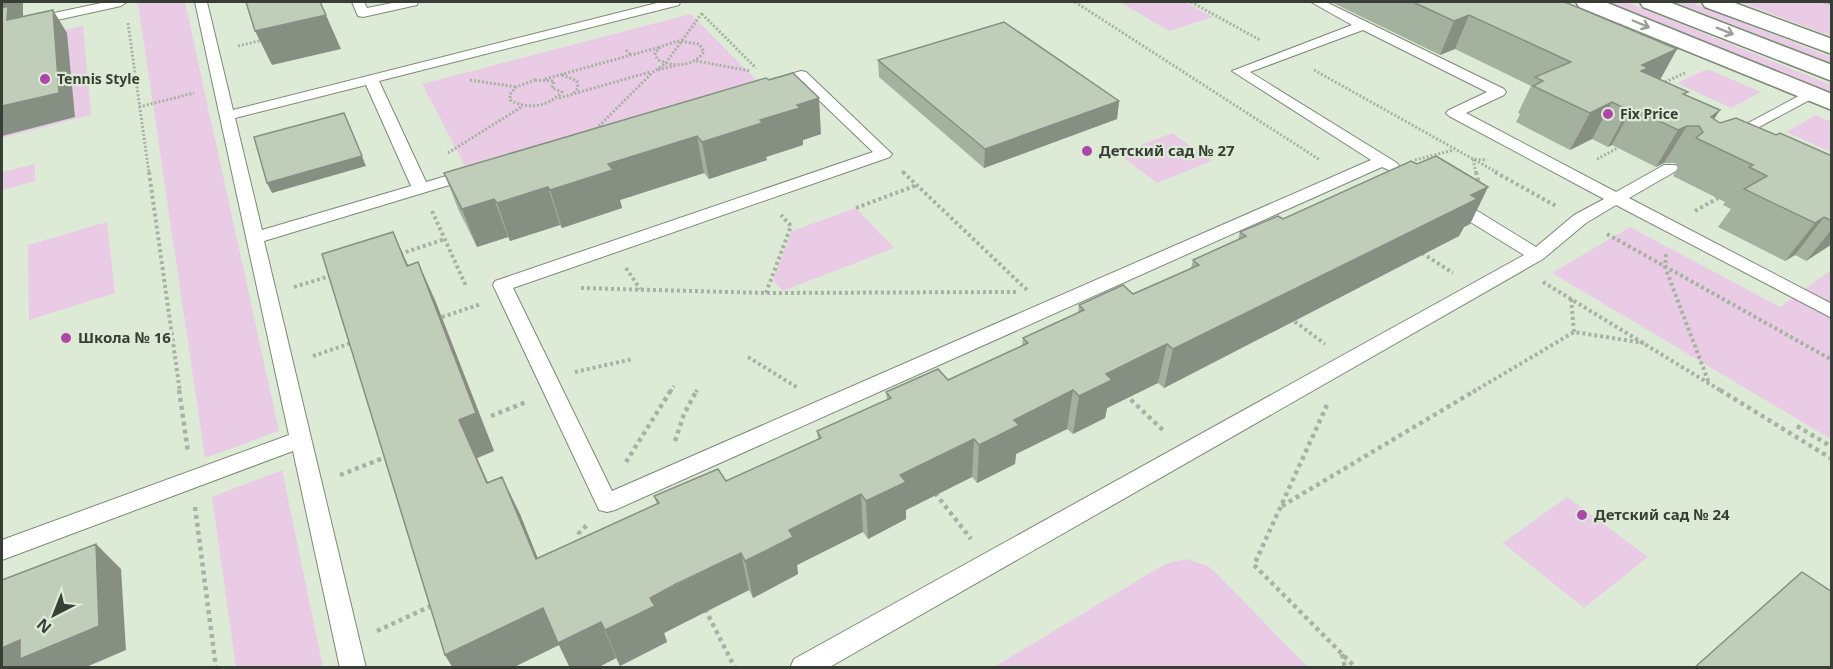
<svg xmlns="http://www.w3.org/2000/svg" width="1833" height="669" viewBox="0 0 1833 669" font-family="'Noto Sans',sans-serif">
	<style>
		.green { fill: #e9cbe6 }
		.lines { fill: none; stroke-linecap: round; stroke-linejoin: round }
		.service-casing { stroke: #7d8a77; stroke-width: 2 }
		.minor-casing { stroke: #7d8a77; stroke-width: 3 }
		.tertiary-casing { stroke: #7d8a77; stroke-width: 3 }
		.path-far2 { stroke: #a7b2a1; stroke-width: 3; stroke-dasharray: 2 2; stroke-linecap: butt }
		.path-far1 { stroke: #a7b2a1; stroke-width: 4; stroke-dasharray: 3 3; stroke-linecap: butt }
		.path { stroke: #a7b2a1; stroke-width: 4.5; stroke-dasharray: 4 4; stroke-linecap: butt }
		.service { fill: #fff; fill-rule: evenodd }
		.minor { fill: #fff; fill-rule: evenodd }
		.tertiary { fill: #fff; fill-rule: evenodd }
		.wall { fill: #a5b19f }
		.shaded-wall { fill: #869082 }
		.building { fill: #c0ceb9; stroke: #869082; stroke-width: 1.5 }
		.oneway { stroke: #9c9e9a }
		.poi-dot { fill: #ad46a9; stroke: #ddebd6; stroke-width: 2 }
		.labels { text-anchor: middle; stroke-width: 4.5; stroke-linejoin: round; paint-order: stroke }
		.far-poi-label { font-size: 14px; font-weight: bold; fill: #383e35; stroke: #ddebd6; text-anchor: start }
		.poi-label { font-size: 15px; font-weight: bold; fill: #383e35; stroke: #ddebd6; text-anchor: start }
	</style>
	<rect width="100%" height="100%" fill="#ddebd6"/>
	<path class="green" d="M148,2h37l94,429 -74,27 -67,-455z
		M1120,2h65l28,15 -44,14z
		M1602,2h24l205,83v11z
		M1675,2h15l141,55v6z
		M1740,2h91v34z
		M691,14l65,66 -291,86 -43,-82z
		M83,26l8,89 -89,23v-95z
		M1707,69l54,23 -30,16 -54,-25z
		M1816,115l15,7v30l-45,-20z
		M1172,133l40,28 -55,22 -39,-29z
		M35,164v17l-33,9v-18z
		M856,208l38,40 -111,43 -10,-11 19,-49z
		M107,222l8,71 -86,27 -1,-75z
		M1630,227l150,80 51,-37v169l-279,-166z
		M282,470l41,197h-87l-24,-170z
		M1567,497l81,60 -64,51 -81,-65z
		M1186,559l22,7 8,7 92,94h-314l171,-103z"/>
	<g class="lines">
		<g class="service-casing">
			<path id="service" d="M106,2h21l-6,4 -119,26v-8z
				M195,2h12l26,108 428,-108h19l-1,3 -300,76 47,101 47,-14 6,2 2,3 -2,3 -215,65 102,427h-26l-47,-217 -291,109v-20l287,-105zM366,85l45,101 -149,44 -27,-112z
				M352,2h12l3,6 30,-6h21l-1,3 -54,12 -5,-1z
				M1311,2h15l178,87 2,3 -2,3 -38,18 150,79 48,-27h12l2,3 -2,3 -47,27 203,106v14l-216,-113 -30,18 -43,36 -715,409h-38l4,-9 730,-404 -78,-48 -2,-4 2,-4h12l78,48 38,-32 30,-16 -155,-83 -3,-3 3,-3 38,-18 -124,-62 -113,42 147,91 2,3 -2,3 -6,2 -9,-4 -767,343 -8,2 -8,-2 -106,-225 2,-4 378,-129 -75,-72 -27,8 -5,-1 -2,-3 2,-3 35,-10 5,1 86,82 -2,3 -377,131 99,203 759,-331 -139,-89 120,-46z
				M1810,90l7,4 -2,3 -80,43h-10l-3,-3z"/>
		</g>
		<g class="minor-casing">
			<path id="minor" d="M1576,2h29l227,92v16l-253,-103z"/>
		</g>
		<g class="tertiary-casing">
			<path id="tertiary" d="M1640,2h29l163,63v16l-189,-74z
				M1702,2h30l100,37v15l-127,-47z"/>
		</g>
		<path class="path-far2" d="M1075,2l245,158
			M1191,2l69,38
			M1824,2l8,2
			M702,14l54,54
			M128,23l21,150
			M677,41l22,3 5,8c-12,15 -31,16 -47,7l-2,-6 5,-6z
			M238,46l25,-6
			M626,50l5,5
			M696,61l55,10
			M658,70l19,-5
			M1314,70l184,103
			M562,75l15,6 1,7 -5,6
			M545,79l115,-32
			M470,80l46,7
			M535,80l19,1 -2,7 10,4c-14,15 -34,18 -52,8v-6l6,-7z
			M1665,82l20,-9
			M559,98l91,-26
			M139,107l55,-14
			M596,129l57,-57 12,-8 37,-51
			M448,153l75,-47
			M1597,159l21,-11
			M1415,160l39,-10
			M902,171l2,2
			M1476,173l-3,-14 14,1"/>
		<path class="path-far1" d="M149,172l31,220
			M903,172l124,118
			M1476,172l3,12
			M1495,172l61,34
			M856,208l61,-23
			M432,211l34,75
			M1695,211l23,-13
			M1607,234l225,126
			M1422,253l31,20
			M400,254l45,-15
			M1666,254l-1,13 44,116
			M626,268l14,21
			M1543,282l180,110
			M294,287l39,-12
			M581,288l185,5 251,-1
			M766,293l25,-67 -10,-11
			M1571,299l3,33
			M442,317l39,-13
			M1290,318l35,26
			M313,356l41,-14
			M748,357l50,31
			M575,372l58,-13
			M670,392l4,-6
			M696,392l1,-2
			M1473,392l101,-60 70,11"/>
		<path class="path" d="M179,390l9,62
			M1720,390l112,69
			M1125,394l40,38
			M1327,405l-73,160 102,103
			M491,416l35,-14
			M1797,426l35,21
			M675,441l9,-27 13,-24
			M626,462l45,-72
			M340,475l46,-18
			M935,493l36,46
			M1282,506l194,-116
			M195,507l21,161
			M582,542l-3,-9 9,-9
			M705,609l30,59
			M377,631l56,-26
			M1342,654l3,14"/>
		<use href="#service" class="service"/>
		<use href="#minor" class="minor"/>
		<use href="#tertiary" class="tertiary"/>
	</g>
	<path class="wall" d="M1331,2h234l112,47 -17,31 26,15 34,15 -6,9 6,4 56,12 56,21v88l-26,17 -11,-6 -10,6 -67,-34 13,-18 -8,-4 2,-3 -52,-26 5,-9 -2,-4h-12l-8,4 -44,-22 -4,2 -16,-8 -22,11 -54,-28 4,-8 -2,-1 13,-27 -76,-37 -15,6z
		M878,60l241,41 -2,18 -133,49 -105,-91z
		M769,80l52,54 -18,6v5l-37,12 1,3 -58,19 -5,-6 -84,27 2,8 -60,20 -2,-3 -50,16 -2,-4 -31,10 -18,-36 -15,-38z
		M1417,164l71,23 -18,37 -6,3 -5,9 -295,152 -6,-5 -51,25 -2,10 -32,16 -6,-5 -51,25 -1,10 -38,19 -5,-6 -66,33v9l-38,20 -5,-7 -66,33 1,9 -45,24 -4,-8 -62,31 -23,12 3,9 -47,24 -4,-8 -19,10h-27l-11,-23 -47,23h-59l-8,-13 -52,-423 15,33 27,35 59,151 -17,7 11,25 32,31 17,44 120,-54 -3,-8 72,-15 92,-42 -1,-8 70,-31 -1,-8 62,-12 74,-34 1,-8 55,-25 1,-8 54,-11 58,-26 2,-8 45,-20 2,-8 43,-13z"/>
	<path class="shaded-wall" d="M2,2h21v15l-21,5z
		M53,10l14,23 8,84 -73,19v-30z
		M326,15l15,34 -69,16 -17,-34z
		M1469,15l-14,34 -15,6 14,-34z
		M1677,49l-20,36 -25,11 10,-31z
		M819,98l2,36 -18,6v5l-37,12 1,3 -58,19 -7,-37 58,-22 37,-15z
		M1119,101l-2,18 -133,49 1,-19z
		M1612,102l-20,37 -22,11 20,-37z
		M1632,108l-20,37 -4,2 20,-37z
		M1720,110l-20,31 11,-24z
		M348,122l18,44 -94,27 -5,-10z
		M1687,126l-23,37 -8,4 22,-37z
		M697,136l7,37 -84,27 2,8 -60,20 -12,-38 58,-26z
		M548,187l12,38 -50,16 -13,-38z
		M1488,187l-18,37 -6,3 -5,9 -295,152 9,-39z
		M494,199l14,38 -31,10 -15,-38z
		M1824,217l-29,38 -10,6 30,-38z
		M1832,229v15l-26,17z
		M393,232l17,38 -3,-4z
		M418,262l17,38 59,151 -17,7 28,63 -46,-101z
		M1167,344l-9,39 -51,25 -2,10 -32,16 6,-38 27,-22z
		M1073,390l-6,39 -51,25 -1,10 -38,19 2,-38 35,-25z
		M974,439l-2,38 -66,33v9l-38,20 -2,-38 34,-26z
		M502,477l18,37 33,82 -17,-37z
		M861,494l2,38 -66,33 1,9 -45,24 -8,-37 44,-31z
		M96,544l25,25 5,81 -42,18h-82v-20z
		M741,553l8,37 -85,43 3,9 -47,24 -15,-36 45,-32z
		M543,608l58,14 15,36 -19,10h-27l-11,-23 -47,23h-59l-8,-13z"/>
	<path class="building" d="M246,2h74l6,13 -71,16z
		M1413,2h152l112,47 -35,16 6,3 -7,3 47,21 -5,2 37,16 -9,7 9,6 16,-5 40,17 4,-2 52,23v65l-8,-4 -9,6 -71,-34 23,-13 -18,-9 4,-2 -57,-27 7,-6 -4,-6h-12l-9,4 -46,-22 -4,2 -16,-8 -22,11 -57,-27 10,-5 -8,-4 36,-15 -102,-47 -15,6z
		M8,6l-1,14 46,-10 6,83 -57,13v-98z
		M1004,22l115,79 -134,48 -107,-89z
		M793,73l26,25 -22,7 3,3 -40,12 2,3 -60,19 -5,-6 -89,28 5,6 -63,20 -2,-3 -51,16 -3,-4 -32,10 -18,-36 322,-95 3,2z
		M344,113l18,43 -95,27 -13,-46z
		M1436,156l52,31 -17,8 6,4 -304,150 -6,-5 -61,30 6,6 -33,16 -6,-6 -59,30 5,5 -40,20 -5,-6 -74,36 6,7 -40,19 -5,-7 -72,36 4,7 -48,24 -4,-8 -65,31 -26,14 5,8 -50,24 -4,-8 -43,21 -15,-35 -98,47 -123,-401 71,-22 14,34 11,-4 58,151 -17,7 28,63 15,-6 34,82 123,-56 -5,-7 64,-27 8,12 95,-43 -4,-7 74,-33 -5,-6 52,-23 10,11 80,-37 -5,-5 61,-28 -5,-5 44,-20 10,9 66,-29 -6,-5 53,-24 -6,-4 38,-16 5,3 128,-58 6,3z
		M96,544l3,82 -79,33v-19l-18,8v-68z
		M1802,572l30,20v76h-138z"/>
	<defs><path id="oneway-shaft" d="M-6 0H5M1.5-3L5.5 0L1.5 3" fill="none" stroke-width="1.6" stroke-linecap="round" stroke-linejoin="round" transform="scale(1.5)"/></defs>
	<g class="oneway">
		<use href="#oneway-shaft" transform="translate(1641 24) rotate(23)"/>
		<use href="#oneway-shaft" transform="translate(1725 31) rotate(22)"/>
	</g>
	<g class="poi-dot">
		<circle cx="45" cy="79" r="6"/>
		<circle cx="1608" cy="114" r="6"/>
		<circle cx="1087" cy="151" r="6"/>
		<circle cx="66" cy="338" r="6"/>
		<circle cx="1582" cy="515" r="6"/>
	</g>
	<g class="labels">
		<g class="far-poi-label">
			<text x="57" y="84">Tennis Style</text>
			<text x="1620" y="119">Fix Price</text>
		</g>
		<g class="poi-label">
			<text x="1099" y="156">Детский сад № 27</text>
			<text x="78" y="343">Школа № 16</text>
			<text x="1594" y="520">Детский сад № 24</text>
		</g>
	</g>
	<rect width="1833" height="669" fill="none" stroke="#383e35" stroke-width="6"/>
	<g transform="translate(54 615) rotate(222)" stroke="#ddebd6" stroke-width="4.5" paint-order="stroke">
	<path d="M0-4.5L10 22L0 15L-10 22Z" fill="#383e35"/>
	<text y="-9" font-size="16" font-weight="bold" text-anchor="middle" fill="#383e35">N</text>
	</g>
</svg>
